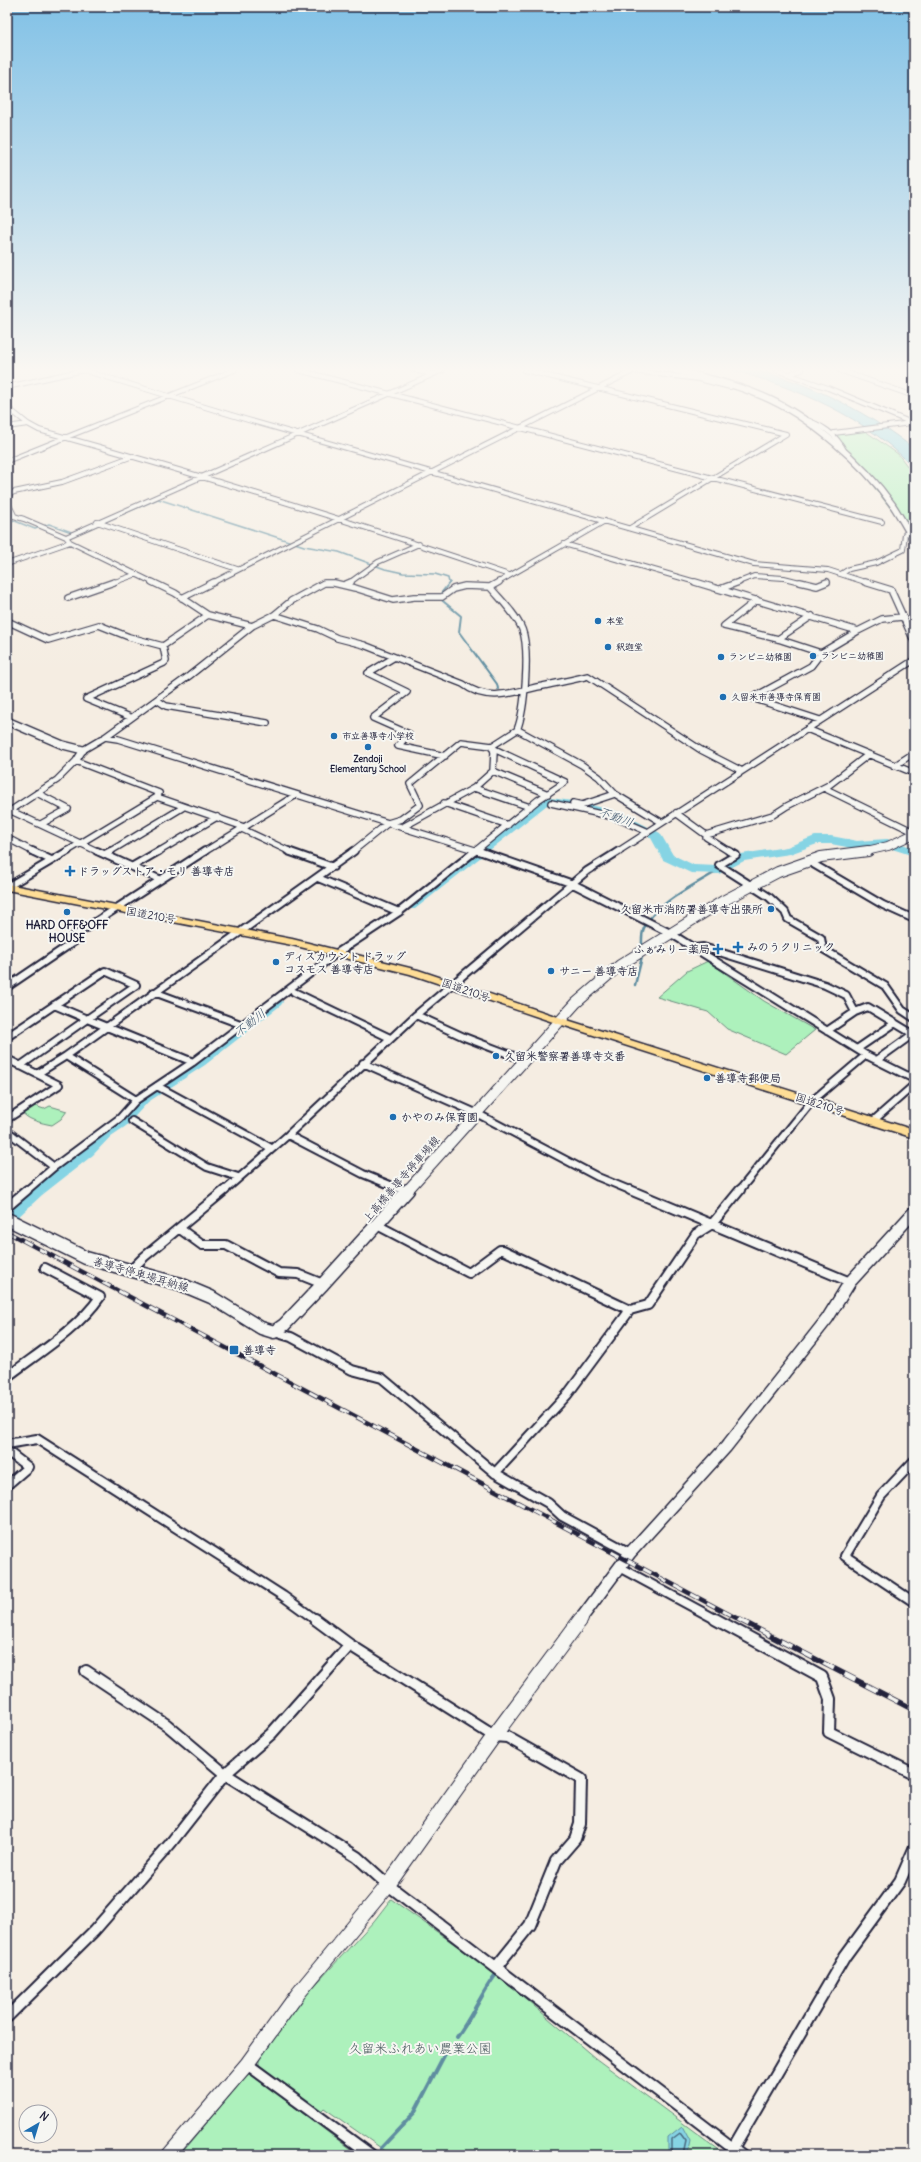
<svg xmlns="http://www.w3.org/2000/svg" width="921" height="2162" viewBox="0 0 921 2162" font-family="Delius,'Klee One',sans-serif">
	<style>
		.green { fill: #adf1bc; stroke: #688a7c }
		.water { fill: #86d4e4; stroke: #5e8da0 }
		.lines { fill: none; stroke-linecap: round; stroke-linejoin: round }
		.shore { stroke: #4a697f; stroke-width: 1.5 }
		.stream-far3 { stroke: #5e8da0; stroke-width: 1.5 }
		.stream-far2 { stroke: #5e8da0; stroke-width: 2 }
		.stream-far1 { stroke: #5e8da0; stroke-width: 2.5 }
		.stream { stroke: #5e8da0; stroke-width: 4 }
		.river { fill: #86d4e4; fill-rule: evenodd }
		.minor-far4-casing { stroke: #22223b; stroke-width: 6 }
		.minor-far3-casing { stroke: #22223b; stroke-width: 8 }
		.minor-far2-casing { stroke: #22223b; stroke-width: 10 }
		.minor-far1-casing { stroke: #22223b; stroke-width: 12 }
		.minor-casing { stroke: #22223b; stroke-width: 14 }
		.tertiary-far3-casing { stroke: #22223b; stroke-width: 8 }
		.tertiary-far2-casing { stroke: #22223b; stroke-width: 10 }
		.tertiary-far1-casing { stroke: #22223b; stroke-width: 14 }
		.tertiary-casing { stroke: #22223b; stroke-width: 16 }
		.secondary-far2-casing { stroke: #22223b; stroke-width: 10 }
		.secondary-far1-casing { stroke: #22223b; stroke-width: 12 }
		.secondary-casing { stroke: #22223b; stroke-width: 15 }
		.trunk-casing { stroke: #22223b; stroke-width: 3 }
		.minor-far4 { stroke: #f6f6f2; stroke-width: 4 }
		.minor-far3 { stroke: #f6f6f2; stroke-width: 5.5 }
		.minor-far2 { stroke: #f6f6f2; stroke-width: 6 }
		.minor-far1 { stroke: #f6f6f2; stroke-width: 8 }
		.minor { stroke: #f6f6f2; stroke-width: 10 }
		.tertiary-far3 { stroke: #f6f6f2; stroke-width: 5.5 }
		.tertiary-far2 { stroke: #f6f6f2; stroke-width: 7 }
		.tertiary-far1 { stroke: #f6f6f2; stroke-width: 11 }
		.tertiary { stroke: #f6f6f2; stroke-width: 14 }
		.secondary-far2 { stroke: #f6f6f2; stroke-width: 8 }
		.secondary-far1 { stroke: #f6f6f2; stroke-width: 10 }
		.secondary { stroke: #f6f6f2; stroke-width: 12 }
		.trunk { fill: #fedd96; fill-rule: evenodd }
		.rail-far1-casing { stroke: #22223b; stroke-width: 4.5 }
		.rail-casing { stroke: #22223b; stroke-width: 5.5 }
		.rail-far1 { stroke: #f6f6f2; stroke-width: 3; stroke-dasharray: 9; stroke-linecap: butt }
		.rail { stroke: #f6f6f2; stroke-width: 4; stroke-dasharray: 12; stroke-linecap: butt }
		.poi-dot { fill: #1f6fb2; stroke: #f6f6f2; stroke-width: 1.5 }
		.labels { text-anchor: middle; stroke-width: 4; stroke-linejoin: round; paint-order: stroke }
		.far-poi-label { font-size: 9px; font-weight: bold; fill: #22223b; stroke: #f6f6f2; text-anchor: start }
		.poi-label { font-size: 11px; font-weight: bold; fill: #22223b; stroke: #f6f6f2; text-anchor: start }
		.street-label { font-size: 11px; fill: #22223b; stroke: #f6f6f2 }
		.water-label { font-size: 12px; font-style: italic; fill: #40576e; stroke: #f6f6f2 }
		.near-park-label { font-size: 13px; fill: #45565b; stroke: #f6f6f2 }
	</style>
	<rect width="100%" height="100%" fill="#f5ede2"/>
	<filter id="ink" filterUnits="userSpaceOnUse"><feTurbulence type="fractalNoise" baseFrequency=".025" numOctaves="2"/><feDisplacementMap in="SourceGraphic" scale="8" xChannelSelector="R" yChannelSelector="G"/><feConvolveMatrix kernelMatrix="1 2 1 2 8 2 1 2 1" color-interpolation-filters="sRGB"/></filter>
	<g filter="url(#ink)">
		<path class="green" d="M865,431l33,23 16,21v64l-67,-87 -11,-18z
			M708,961l56,40 51,29 -29,24 -59,-25 -19,-17 -51,-15 30,-26z
			M29,1104l15,5 6,-3 17,5 -6,8 -9,6c-10,-2 -27,-5 -31,-15z
			M391,1899l108,77 96,82 131,97h-335l-67,-47 -5,5 -60,-48v-6l47,-64 68,-74z
			M251,2074l107,81h-178l67,-80z"/>
		<path class="water" d="M732,370c7,0 16,-2 24,0 55,13 115,44 158,79v19c-49,-52 -115,-79 -182,-98z
			M682,2126l8,15 -3,14h-19v-18z"/>
		<g class="lines">
			<path class="shore" d="M672,2155v-16l8,-6 6,8 -3,14"/>
			<path class="stream-far3" d="M7,537l3,-18 25,10 14,-5 28,10 81,-35 146,47 35,6 46,17 18,4 32,1 13,4 1,5"/>
			<path class="stream-far2" d="M450,582l-12,15 23,19 -2,16 38,52 1,5"/>
			<path class="stream-far1" d="M642,949c0,-7 -1,-15 2,-21 11,-25 53,-44 75,-58
				M635,985l8,-32"/>
			<path class="stream" d="M457,2037c15,-20 24,-43 39,-63
				M381,2148l33,-35 34,-65"/>
			<path class="river" d="M544,797l35,5 40,10 41,21 13,22 21,10 23,1 18,-11 52,-8 28,-11h16l26,5 30,-2 27,9v8l-28,-9 -29,2 -26,-5h-14l-27,10 -46,7 -25,13 -28,-1 -28,-13 -12,-22 -10,-6 -30,-14 -32,-8 -32,-5 -132,104h-10l-2,-3 2,-3 135,-105z
				M276,998l5,1 2,3 -2,3 -76,60 -57,37 -22,24 -15,10 -18,19 -51,40 -26,24 -9,1v-11l23,-22 51,-40 20,-19 15,-10 22,-22 57,-37 76,-60z"/>
			<g class="minor-far4-casing">
				<path id="minor-far4" d="M83,370l165,50 506,144 74,6 40,13
					M298,370l584,152
					M414,370l18,4
					M524,370l262,64 -156,94
					M776,370l52,18 84,35
					M839,370l75,26
					M789,374l13,-4
					M7,387l77,-17
					M7,407l21,17 11,6c158,44 315,92 470,145
					M802,418c19,7 34,15 43,34
					M7,427l21,-3
					M834,433l77,-10
					M7,461l227,-91
					M7,514l17,5 42,18 4,5 84,41
					M14,515l-6,-12 2,-9 4,-2 48,-10 71,-26
					M97,522l140,47
					M66,537l377,-167
					M564,544l135,39
					M7,564l63,-22
					M841,574l8,-5 27,-6 27,-13 2,-16 4,-2
					M112,583l25,-9
					M212,583l421,-212 66,8 31,8
					M349,583l29,-21 41,-18
					M497,583l108,-62
					M736,583l18,-7 30,2 20,5
					M825,583l2,-1"/>
			</g>
			<g class="minor-far3-casing">
				<path id="minor-far3" d="M152,582l23,11 33,22 44,11
					M695,582l163,49
					M800,582l17,4 10,-4
					M865,582l26,8 23,51
					M344,585l7,-3
					M720,589l19,-7
					M68,598l46,-16
					M182,598l32,-16
					M757,600l-33,26 54,13 43,14
					M274,615l44,14 19,9 27,7 99,39c23,18 49,9 74,3 17,-3 34,-7 51,-11l113,74 41,21
					M7,621l41,19 51,-15 30,12 34,9 45,-31
					M778,639l34,-23
					M393,658l-25,15 39,19 -34,26 36,16 -11,12 47,10
					M752,698l59,-32 10,-13 37,-22 24,-12 20,-2
					M752,698l68,22
					M157,700l9,6 101,17
					M130,717l-44,-18 78,-36 2,-2 -3,-15
					M807,729l107,44
					M518,730l64,35 17,12 16,17 46,28
					M105,737l13,2 363,113
					M76,761l83,32 -2,4
					M894,766l20,-13
					M493,771l55,23
					M474,788l56,19
					M824,788l90,44
					M37,793l31,16 -27,15
					M444,803l64,22
					M551,803l63,14 32,14
					M573,803l9,2 33,-11
					M9,810l90,42
					M7,813l50,-33 19,-19 7,-11 22,-13 84,-61 63,-50 22,-11 17,-14 33,-18h10l21,5 38,12 21,-3h28l11,-8 12,-3 25,1 9,-5
					M676,813l30,22 67,-20 14,-9 42,-21 39,-30
					M403,827l71,-39 19,-17 1,-19 -2,-6
					M242,829l49,23
					M706,835v2l24,15
					M7,838l27,14
					M66,852l91,-55 87,30
					M109,852l73,-44
					M158,852l59,-35
					M204,852l92,-57
					M352,852l36,-29 13,-4 19,-14 -10,-21 51,-42 31,4 25,-16c8,-20 13,-81 5,-101 -7,-16 -21,-29 -32,-42
					M474,852l64,-52 27,-18 -73,-34
					M617,852l297,-192"/>
			</g>
			<g class="minor-far2-casing">
				<path id="minor-far2" d="M32,851l19,9
					M97,851l62,28
					M288,851l45,16
					M479,851l94,33 97,49 196,122 48,24
					M729,851l7,4 -17,10 50,32 16,15 3,7 33,19 2,11 62,37 17,24 12,8
					M105,854l6,-3
					M808,861l75,44 31,14
					M133,866l26,-15
					M318,878l81,34
					M7,887l61,-36
					M695,948l8,-1 122,38 21,10 9,17
					M7,987l68,-46 -3,-4 133,-86
					M154,992l89,33
					M294,992l96,46
					M54,1005l33,14
					M416,1015l48,22 60,23
					M827,1031l28,-19 13,-5 45,27 -36,26
					M7,1037l98,-66 31,14 -49,34 106,43
					M857,1049l38,-26
					M66,1056l288,-205
					M7,1059l52,26 -52,34
					M363,1063l113,50 122,64 34,14
					M20,1066l67,-47
					M37,1074l29,-18 70,44
					M157,1086l114,62
					M132,1121l75,46 31,10
					M873,1121l41,-36
					M7,1131l47,36
					M288,1135l75,39 42,17
					M26,1191l28,-24 66,-49 16,-18 57,-38 144,-109 62,-41 76,-61
					M224,1191l64,-56 128,-120 171,-144 32,-20
					M739,1191l73,-90 54,-46"/>
			</g>
			<g class="minor-far1-casing">
				<path id="minor-far1" d="M403,1190l2,1
					M630,1190l220,92
					M7,1207l20,-17
					M377,1225l92,48 31,-23h3l127,60
					M180,1229l22,16h24l53,28 19,1 25,10
					M130,1271l14,-14 81,-67
					M274,1332l17,5 61,33 30,8 113,95 53,30 14,13 68,37
					M7,1377c31,-24 70,-47 93,-80l-55,-29
					M7,1444l30,-5 246,157 33,24
					M7,1451l21,16 -21,18
					M914,1461l-33,35 -36,60 69,46
					M495,1473l72,-78 63,-85 18,-5 48,-71 16,-10 28,-34
					M619,1567l98,53"/>
			</g>
			<g class="minor-casing">
				<path id="minor" d="M315,1619l35,26 144,91 13,1 74,42 -1,45 -5,15 -19,22 -26,64 -33,41
					M715,1619l107,58 8,22 -1,33 85,42
					M86,1671l81,54 58,49 132,83 31,28 354,270
					M7,2017l87,-86 76,-87 55,-70 46,-40 79,-89
					M247,2064l124,91
					M733,2148l112,-192 55,-75 14,-32"/>
			</g>
			<g class="tertiary-far3-casing">
				<path id="tertiary-far3" d="M674,370c30,7 60,14 88,26 46,19 101,67 130,108 8,12 15,25 22,37"/>
			</g>
			<g class="tertiary-far2-casing">
				<path id="tertiary-far2" d="M7,721l56,24 20,5"/>
			</g>
			<g class="tertiary-far1-casing">
				<path id="tertiary-far1" d="M580,1620l50,-67 96,-106 101,-128 23,-37 64,-70"/>
			</g>
			<g class="tertiary-casing">
				<path id="tertiary" d="M169,2155l78,-91 50,-69 91,-110 106,-149 87,-117"/>
			</g>
			<g class="secondary-far2-casing">
				<path id="secondary-far2" d="M862,852l26,-6 26,-12"/>
			</g>
			<g class="secondary-far1-casing">
				<path id="secondary-far1" d="M407,1191l169,-188 44,-38 103,-64 55,-29 43,-15 47,-6"/>
			</g>
			<g class="secondary-casing">
				<path id="secondary" d="M7,1219l79,39 94,26 31,13 50,31 13,4 10,-7 39,-41 85,-94"/>
			</g>
			<g class="trunk-casing">
				<path id="trunk" d="M7,884l285,55 126,31 146,49 350,111v8l-358,-115 -146,-49 -118,-29 -285,-55z"/>
			</g>
			<use href="#minor-far4" class="minor-far4"/>
			<use href="#minor-far3" class="minor-far3"/>
			<use href="#minor-far2" class="minor-far2"/>
			<use href="#minor-far1" class="minor-far1"/>
			<use href="#minor" class="minor"/>
			<use href="#tertiary-far3" class="tertiary-far3"/>
			<use href="#tertiary-far2" class="tertiary-far2"/>
			<use href="#tertiary-far1" class="tertiary-far1"/>
			<use href="#tertiary" class="tertiary"/>
			<use href="#secondary-far2" class="secondary-far2"/>
			<use href="#secondary-far1" class="secondary-far1"/>
			<use href="#secondary" class="secondary"/>
			<use href="#trunk" class="trunk"/>
			<g class="rail-far1-casing">
				<path id="rail-far1" d="M7,1232l733,388"/>
			</g>
			<g class="rail-casing">
				<path id="rail" d="M738,1619l176,91"/>
			</g>
			<use href="#rail-far1" class="rail-far1"/>
			<use href="#rail" class="rail"/>
		</g>
	</g>
	<linearGradient id="sky" x2="0" y2="1"><stop stop-color="#81c1e6"/><stop offset="0.55" stop-color="#faf7f2"/><stop offset="1" stop-color="#faf7f2" stop-opacity="0"/></linearGradient>
	<rect width="921" height="672" fill="url(#sky)"/>
	<g class="poi-dot">
		<circle cx="598" cy="621" r="4"/>
		<circle cx="608" cy="647" r="4"/>
		<circle cx="813" cy="656" r="4"/>
		<circle cx="721" cy="657" r="4"/>
		<circle cx="723" cy="697" r="4"/>
		<circle cx="334" cy="736" r="4"/>
		<circle cx="368" cy="747" r="4"/>
		<path d="M68 865h4v4h4v4h-4v4h-4v-4h-4v-4h4z"/>
		<circle cx="771" cy="909" r="4"/>
		<circle cx="67" cy="912" r="4"/>
		<path d="M736 941h4v4h4v4h-4v4h-4v-4h-4v-4h4z"/>
		<path d="M716 943h4v4h4v4h-4v4h-4v-4h-4v-4h4z"/>
		<circle cx="276" cy="962" r="4"/>
		<circle cx="551" cy="971" r="4"/>
		<circle cx="496" cy="1056" r="4"/>
		<circle cx="707" cy="1078" r="4"/>
		<circle cx="393" cy="1117" r="4"/>
		<rect x="229" y="1345" width="10" height="10" rx="2"/>
	</g>
	<g class="labels">
		<g class="far-poi-label">
			<text x="606" y="624">本堂</text>
			<text x="616" y="650">釈迦堂</text>
			<text x="821" y="659">ランビニ幼稚園</text>
			<text x="729" y="660">ランピニ幼稚園</text>
			<text x="731" y="700">久留米市善導寺保育園</text>
			<text x="342" y="739">市立善導寺小学校</text>
			<text x="368" y="762" text-anchor="middle">Zendoji<tspan x="368" dy="10">Elementary School</tspan></text>
		</g>
		<g class="poi-label">
			<text x="78" y="875">ドラッグストア・モリ 善導寺店</text>
			<text x="763" y="913" text-anchor="end">久留米市消防署善導寺出張所</text>
			<text x="67" y="929" text-anchor="middle">HARD OFF&amp;OFF<tspan x="67" dy="13">HOUSE</tspan></text>
			<text x="747" y="951">みのうクリニック</text>
			<text x="710" y="953" text-anchor="end">ふぁみりー薬局</text>
			<text x="284" y="960">ディスカウント ドラッグ<tspan x="284" dy="13">コスモス 善導寺店</tspan></text>
			<text x="559" y="975">サニー 善導寺店</text>
			<text x="504" y="1060">久留米警察署善導寺交番</text>
			<text x="715" y="1082">善導寺郵便局</text>
			<text x="401" y="1121">かやのみ保育園</text>
			<text x="243" y="1354">善導寺</text>
		</g>
		<g class="street-label">
			<text transform="translate(151 915) rotate(10)" y="4">国道210号</text>
			<text transform="translate(466 990) rotate(19)" y="4">国道210号</text>
			<text transform="translate(820 1104) rotate(18)" y="4">国道210号</text>
			<text transform="translate(401 1179) rotate(-49)" y="4">上高橋善導寺停車場線</text>
			<text transform="translate(141 1274) rotate(16)" y="4">善導寺停車場耳納線</text>
		</g>
		<g class="water-label">
			<text transform="translate(616 817) rotate(20)" y="4">不動川</text>
			<text transform="translate(250 1023) rotate(-38)" y="4">不動川</text>
		</g>
		<g class="near-park-label">
			<text x="420" y="2053">久留米ふれあい農業公園</text>
		</g>
	</g>
	<rect width="921" height="2162" fill="none" stroke="#f6f6f2" stroke-width="24"/>
	<rect x="12" y="12" width="897" height="2138" fill="none" stroke="#22223b" stroke-width="1.5" filter="url(#ink)"/>
	<g transform="translate(38 2124) rotate(38)"><circle r="19" fill="#f6f6f2" stroke="#a1a1a9"/>
	<path d="M0-3L7 15L0 10L-7 15Z" fill="#1f6fb2"/>
	<text y="-6" font-size="11" font-weight="bold" text-anchor="middle" fill="#22223b">N</text>
	</g>
</svg>
